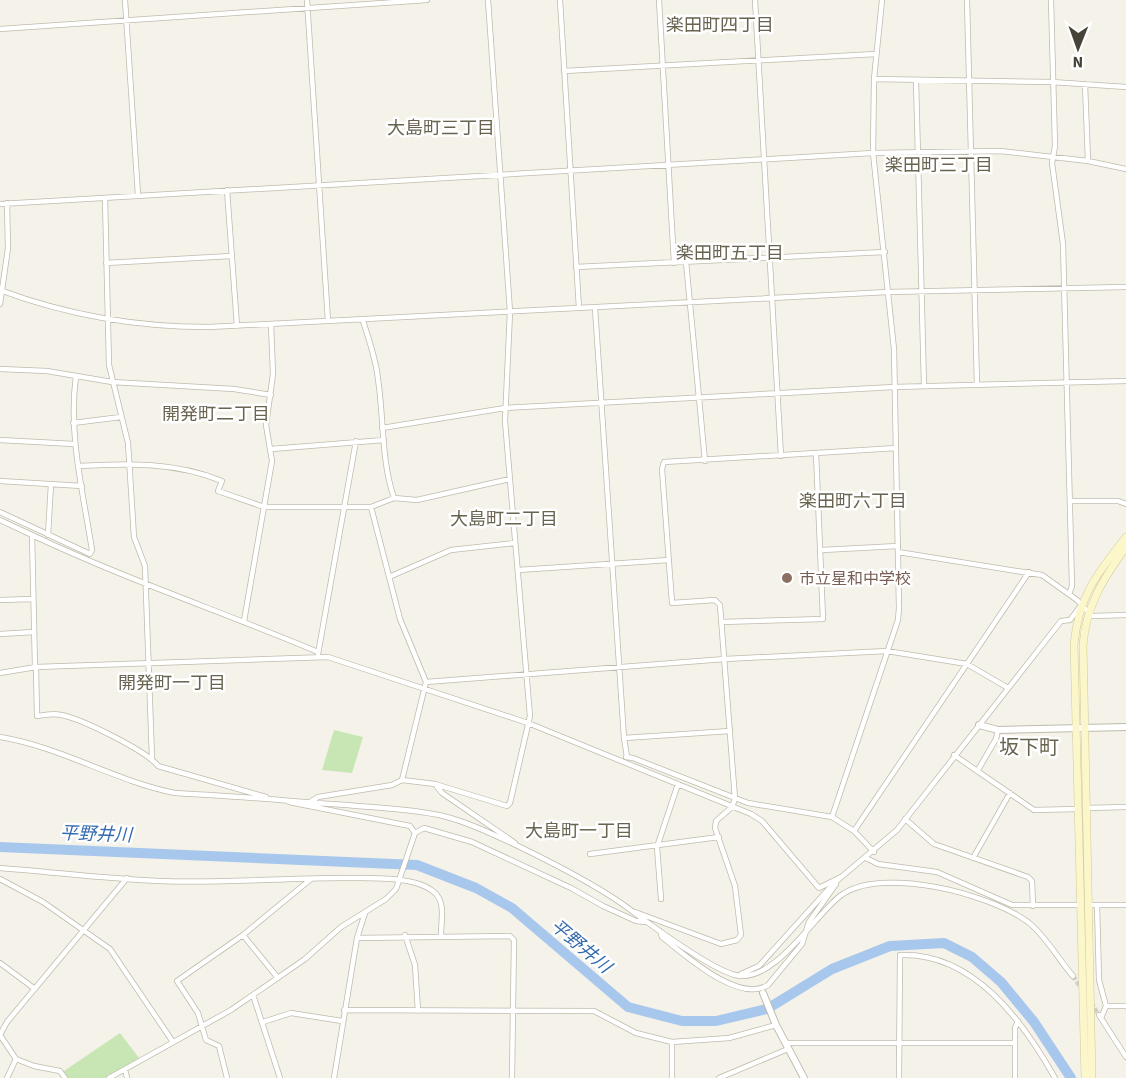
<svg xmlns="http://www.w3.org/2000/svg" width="1126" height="1078" viewBox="0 0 1126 1078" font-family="'Source Sans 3','Noto Sans JP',sans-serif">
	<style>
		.green { fill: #c8e6b4 }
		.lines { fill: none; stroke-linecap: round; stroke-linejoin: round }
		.river { stroke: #a8c7ed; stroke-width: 10 }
		.minor-tunnel { stroke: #d1cfc6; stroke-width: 4.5; stroke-dasharray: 4.5 2; stroke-linecap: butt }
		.minor-casing { stroke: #bfbbac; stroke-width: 6 }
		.tertiary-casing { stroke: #bfbbac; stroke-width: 8 }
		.secondary-casing { stroke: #d1ca9a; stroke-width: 8 }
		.minor { stroke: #fff; stroke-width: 4.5 }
		.tertiary { stroke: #fff; stroke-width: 6 }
		.secondary { stroke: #fcf7cb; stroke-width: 7 }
		.education-dot { fill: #8d6e63; stroke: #fff; stroke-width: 2 }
		.labels { text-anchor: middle; stroke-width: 5; stroke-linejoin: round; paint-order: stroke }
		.education-label { font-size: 16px; fill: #785e54; stroke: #fff; text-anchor: start }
		.neighbourhood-label { font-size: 18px; fill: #69634f; stroke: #fff }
		.water-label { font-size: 18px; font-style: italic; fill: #356aae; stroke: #fff }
		.quarter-label { font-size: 20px; fill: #69634f; stroke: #fff }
	</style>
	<rect width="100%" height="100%" fill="#f4f2e9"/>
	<path class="green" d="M334,730l29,7 -11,36 -30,-3z
		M120,1033l19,25 -34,20h-38l-3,-7z"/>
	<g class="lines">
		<path class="river" d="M0,847l417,18 59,23 36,20 116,99 54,14h34l51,-12 65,-40 58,-23 54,-3 28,14 29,25 33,40 37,56"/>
		<path class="minor-tunnel" d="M1073,976l26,39"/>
		<g class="minor-casing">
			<path id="minor" d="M125,0l13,195
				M307,0l21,321
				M560,0l19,308
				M659,0l15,263
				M755,0l26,456
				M967,0l10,385
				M1051,0l4,146 -3,17 11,81 9,342 -3,8
				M0,29l427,-29
				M564,71l312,-17
				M874,79l178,3 74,5
				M916,80l8,306
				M1085,84l3,77 38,8
				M227,190l10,136
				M105,198l4,167 19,78 6,94 11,29 7,192
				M0,204l873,-51 128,-2 87,10
				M686,262l19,199
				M106,263l125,-7
				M576,267l309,-15
				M0,290c67,25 138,37 209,37l679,-35 238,-5
				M0,304l8,-56 -1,-45
				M595,308l29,430 3,19
				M363,321c6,19 13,38 15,58 6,40 3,81 16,119
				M0,369l47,2 65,11 122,7 37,6
				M73,423l48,-6
				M382,428l123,-20 389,-21 232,-6
				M0,440l74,4
				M271,449l113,-9
				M816,453l80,-5
				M78,466c49,-3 98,-4 144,15l-4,10 46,16h107l23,-9 23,2 93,-21
				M0,481l82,5
				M1070,501h48l8,3
				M371,507l29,112 26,63 -24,98
				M0,512l90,42 2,-4c-9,-58 -24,-116 -16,-174
				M0,520l32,15 3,132
				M32,535c93,44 191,77 286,117
				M48,535l3,-51
				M822,550l76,-4
				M898,552l144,23 35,25 15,16 34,-1
				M518,570l151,-10
				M389,577l62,-27 64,-7
				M0,600l33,-1
				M244,621l28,-160 -6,-36 7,-51 -2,-50
				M0,634l34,-2
				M318,654l38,-213
				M36,667l1,49c8,-1 17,-3 24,-1 19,3 86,36 97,51l108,31
				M0,673l36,-6 292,-10 200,66 223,91 11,7 57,67 22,-11
				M426,682l299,-23 162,-8 80,13 41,24
				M0,737c61,10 115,44 175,56 58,3 115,8 172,12 31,3 65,4 96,11 25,6 51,19 75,30 35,17 84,42 114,65 23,17 77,57 103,64 38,10 79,-59 105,-79 41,-31 150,-2 188,26 18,14 30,37 45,54
				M624,738l106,-7
				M954,755l80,55 45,-1
				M626,757l7,1 115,45 84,14 22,14 20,21
				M978,770l18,-31 2,-9
				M435,784l72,22 3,-3 20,-87 -25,-295 5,-109 -22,-312
				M289,802l121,24 5,7
				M310,802l8,-5 74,-12 10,-5 33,4 7,9 73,50
				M1086,808l40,-1
				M832,817l66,-197 1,-12 -5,-259 -21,-196 1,-74 8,-79
				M905,819l29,25 94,33 4,4 1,25
				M854,831l175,-259
				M590,854l129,-17
				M866,858l12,6 59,8 75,33h70
				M973,858l37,-65
				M0,868c53,4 106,11 159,13 66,3 131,-4 196,-3 22,0 62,-1 79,14 12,10 7,28 7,43
				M0,879l43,23 67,47 63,93
				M661,899l-4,-52 21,-63
				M1088,905h38
				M1097,905l2,75 7,26 -5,12
				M635,912l86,32 16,-4 4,-5 -6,-49 -20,-58 1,-7 16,-14 3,-8 -15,-194 -5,-5 -43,3 -10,-134 2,-7 152,-9 7,166 -102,3
				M660,931l2,6c23,18 77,67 106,48l34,-41 7,-22 27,-38
				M243,935l35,43
				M405,935l10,30 3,46
				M357,938l153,-2 4,4 -2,138
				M0,963l35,26
				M741,974l18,-8 74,-82 64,-54 164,-209 9,-1 9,-12
				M253,995l27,83
				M1106,1006h20
				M344,1010l250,1 42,22 36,9 57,-4 47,-13
				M1099,1015l27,42
				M263,1022l28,-9 51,8
				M0,1035l7,-13 120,-144
				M0,1035l16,24 18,7 26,5 5,7
				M672,1042v36
				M785,1043h230
				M125,1069l2,9
				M7,1078l9,-19
				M109,1078l122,-68 74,-51 36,-32 45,-28 10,-10 19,-56 9,-5 48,14 99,46 32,18 33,15 9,1
				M227,1078l-8,-32 -13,-6 -8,-27 -21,-32 66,-46 68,-56
				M334,1078l23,-140 8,-25
				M719,1078l69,-29
				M899,1078l1,-123c73,-3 123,66 155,123
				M1015,1078v-50l3,-7"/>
		</g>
		<g class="tertiary-casing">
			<path id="tertiary" d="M979,725l19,5 128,-3
				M763,993l13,32 28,53"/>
		</g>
		<g class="secondary-casing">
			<path id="secondary" d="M1085,1078l-11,-434c5,-49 23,-70 52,-107
				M1092,1078l-9,-433c3,-39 20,-66 43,-98"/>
		</g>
		<use href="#minor" class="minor"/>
		<use href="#tertiary" class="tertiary"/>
		<use href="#secondary" class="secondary"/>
	</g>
	<circle class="education-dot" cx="787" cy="578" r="6"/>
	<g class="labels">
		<g class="education-label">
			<text x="799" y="584">市立星和中学校</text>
		</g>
		<g class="neighbourhood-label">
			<text x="720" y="31">楽田町四丁目</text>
			<text x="441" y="134">大島町三丁目</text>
			<text x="939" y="171">楽田町三丁目</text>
			<text x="730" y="259">楽田町五丁目</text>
			<text x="216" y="420">開発町二丁目</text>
			<text x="853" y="507">楽田町六丁目</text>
			<text x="504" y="525">大島町二丁目</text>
			<text x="172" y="689">開発町一丁目</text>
			<text x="579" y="837">大島町一丁目</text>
		</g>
		<g class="water-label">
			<text transform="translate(96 834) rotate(2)" y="6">平野井川</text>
			<text transform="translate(581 946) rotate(40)" y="6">平野井川</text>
		</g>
		<g class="quarter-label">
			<text x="1029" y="754">坂下町</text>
		</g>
	</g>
	<g transform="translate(1078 48) rotate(181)" stroke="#ffffff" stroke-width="4.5" paint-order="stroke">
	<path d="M0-4.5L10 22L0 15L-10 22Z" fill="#474338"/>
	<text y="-9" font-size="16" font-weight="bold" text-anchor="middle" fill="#474338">N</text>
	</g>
</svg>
